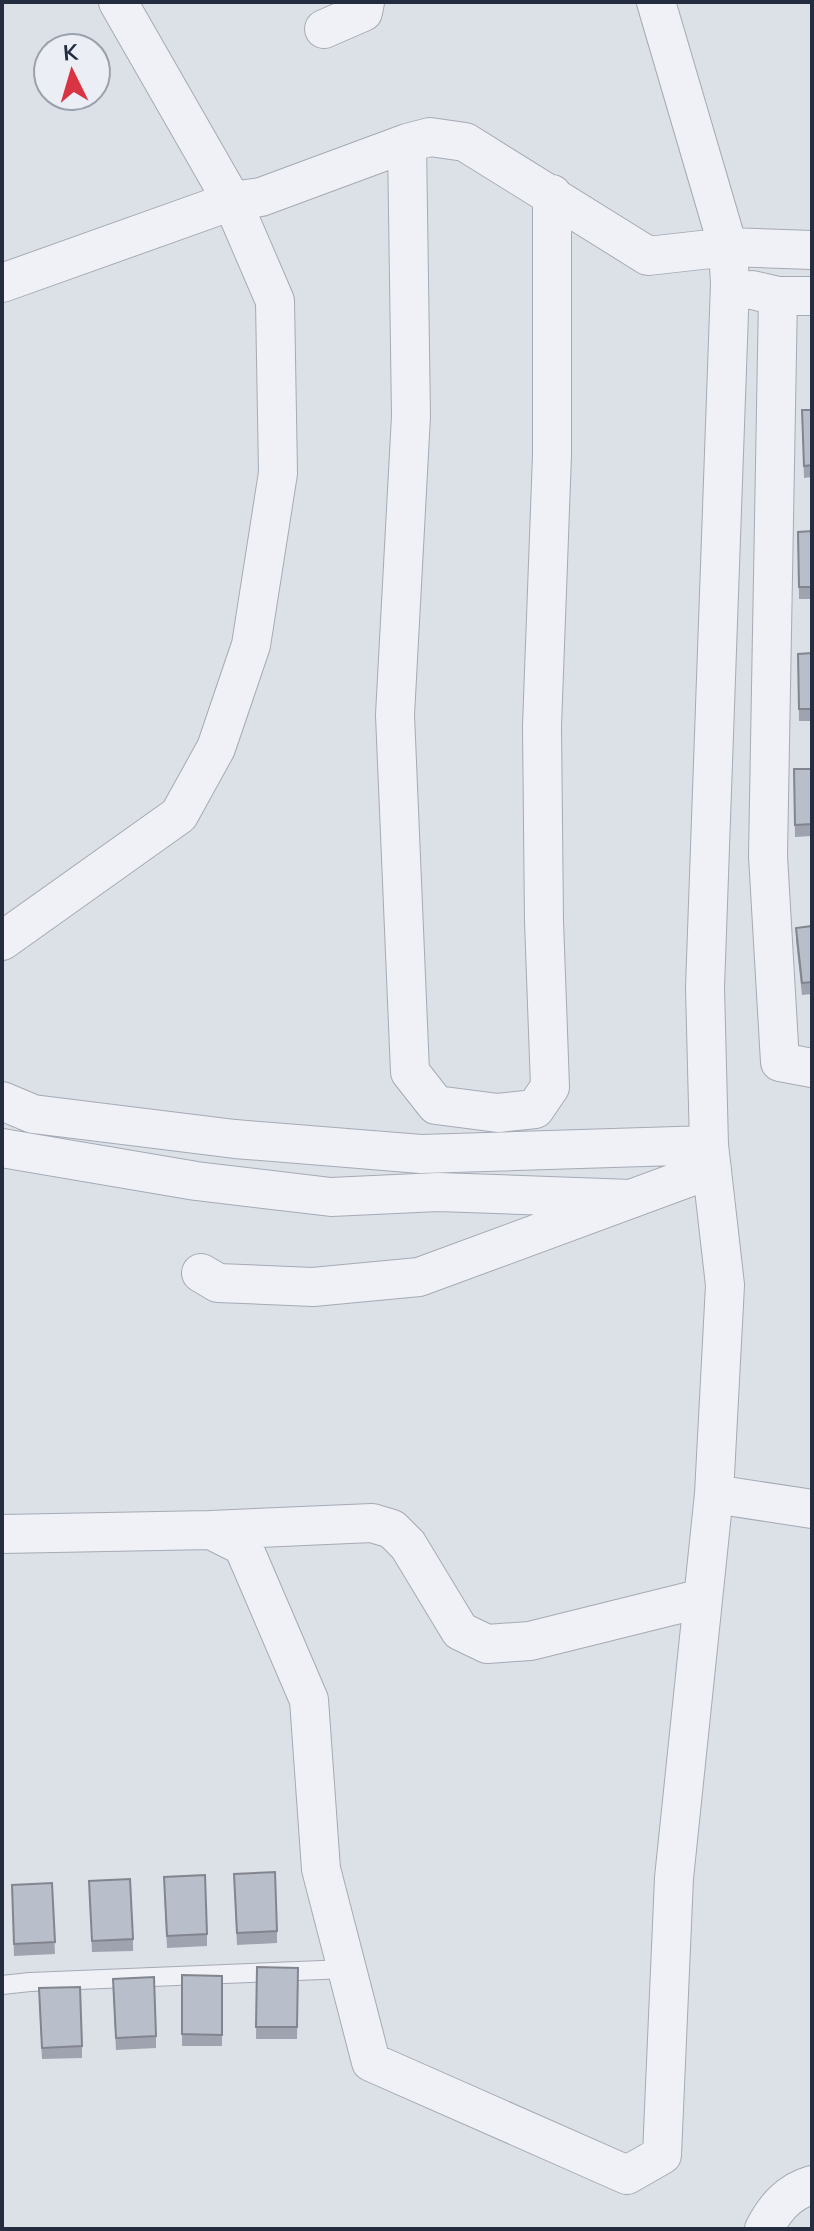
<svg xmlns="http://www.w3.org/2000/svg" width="814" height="2231" viewBox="0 0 814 2231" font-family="'Nunito Sans',sans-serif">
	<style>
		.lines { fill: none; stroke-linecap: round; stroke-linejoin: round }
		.lane-casing { stroke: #a5aab5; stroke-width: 20 }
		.street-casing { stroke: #a5aab5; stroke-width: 40 }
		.lane { stroke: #eff1f6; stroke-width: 18 }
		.street { stroke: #eff1f6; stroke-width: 38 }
		.wall { fill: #9fa3af }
		.building { fill: #b9becb; stroke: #82858e; stroke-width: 2 }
	</style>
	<rect width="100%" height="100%" fill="#dce0e7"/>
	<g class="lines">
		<g class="lane-casing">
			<path id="lane" d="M2,1985l28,-3 317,-13"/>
		</g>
		<g class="street-casing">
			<path id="street" d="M118,2l114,199 29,-4 146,-54 23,-6 35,5 183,114 80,-9 84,3
				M324,29l39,-17 2,-10
				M407,143l4,273 -16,299 15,357 26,33 62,8 37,-4 15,-22 -6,-166 -2,-195 10,-271v-261
				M2,283l230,-82 43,100 3,172 -27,172 -35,103 -37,67 -177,126
				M752,290l26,6h34
				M778,296l-10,560 12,206 32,6
				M2,1101l31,13 202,25 186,15 288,-9
				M2,1148l194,33 135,16 107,-5 193,7
				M201,1273l17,10 95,4 106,-10 293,-108
				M714,1494l98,15
				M211,1530l161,-7 20,6 16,16 52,86 27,13 43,-3 173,-43
				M2,1534l209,-4 32,16 66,154 12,169 50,193 256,113 35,-20 12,-277 40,-384 11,-209 -16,-140 -4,-157 25,-704 -2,-37 -72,-245
				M764,2229c11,-21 24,-37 48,-44"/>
		</g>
		<use href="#lane" class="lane"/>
		<use href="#street" class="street"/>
	</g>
	<path class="wall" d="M802,410h10v67l-8,1z
		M812,531v68h-13l-1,-67z
		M812,653v68h-13l-1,-67z
		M794,769h18v67l-17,1z
		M812,926v68l-10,1 -6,-55v-12z
		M89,1881l44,58v12l-41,1z
		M52,1883l3,71 -41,2 -2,-71z
		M234,1886l43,45v12l-40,2z
		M164,1889l43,45v12l-40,2z
		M257,1967l41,1 -1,71h-41z
		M182,1975l40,1v70h-40z
		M113,1991l43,45v12l-40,2z
		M39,2000l43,46v12l-40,1z"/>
	<path class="building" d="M802,410h10v55l-8,1z
		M812,531v56h-13l-1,-55z
		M812,653v56h-13l-1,-55z
		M794,769h18v55l-17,1z
		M812,926v56l-10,1 -6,-55z
		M275,1872l2,59 -40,2 -3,-59z
		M205,1875l2,59 -40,2 -3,-59z
		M130,1879l3,60 -41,2 -3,-60z
		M52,1883l3,59 -41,2 -2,-59z
		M257,1967l41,1 -1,59h-41z
		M182,1975l40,1v59l-40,-1z
		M154,1977l2,59 -40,2 -3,-59z
		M80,1987l2,59 -40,2 -3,-60z"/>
	<rect width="814" height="2231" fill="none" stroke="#242c3f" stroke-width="8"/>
	<g transform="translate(72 72) rotate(355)"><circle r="38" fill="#ebeff5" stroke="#9ba1ac" stroke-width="2"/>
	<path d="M0-6L14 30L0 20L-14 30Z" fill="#d93444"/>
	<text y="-12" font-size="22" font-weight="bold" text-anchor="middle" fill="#242c3f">K</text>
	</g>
</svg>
